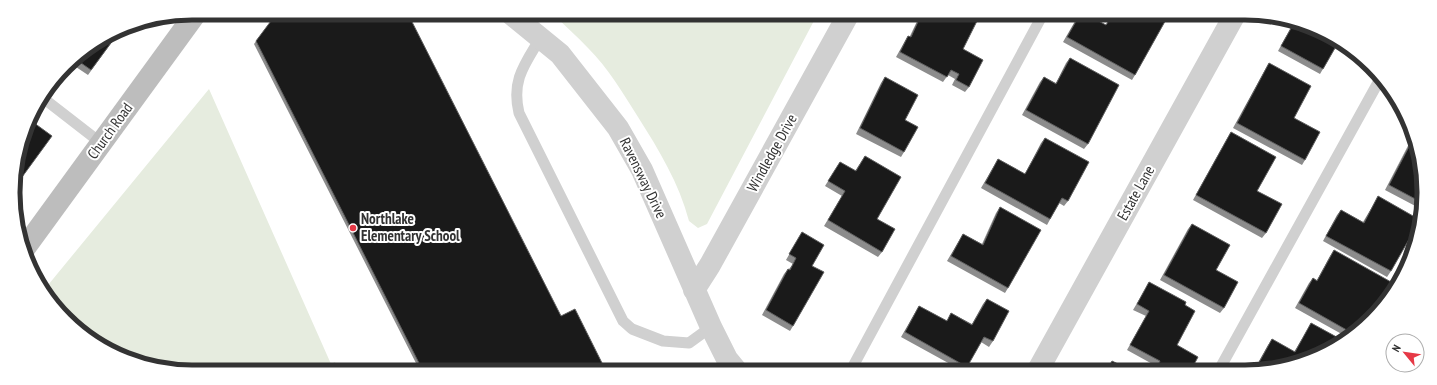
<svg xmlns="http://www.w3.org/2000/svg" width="1437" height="385" viewBox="0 0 1437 385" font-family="'PT Sans Narrow',sans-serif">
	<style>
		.green { fill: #e6ecdf }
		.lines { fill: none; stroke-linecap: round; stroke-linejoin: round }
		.lane { stroke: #d0d0d0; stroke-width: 11 }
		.street { stroke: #d0d0d0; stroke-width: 22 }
		.secondary { stroke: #bdbdbd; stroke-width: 22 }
		.wall { fill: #8c8c8c }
		.building { fill: #1a1a1a; stroke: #5f5f5f }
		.poi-dot { fill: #e63946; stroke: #fff; stroke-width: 1.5 }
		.labels { text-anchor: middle; stroke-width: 4; stroke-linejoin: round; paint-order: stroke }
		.street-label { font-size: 15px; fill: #333; stroke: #fff }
		.poi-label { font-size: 15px; font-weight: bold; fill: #333; stroke: #fff; text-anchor: start }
		.rim { fill: none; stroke: #333; stroke-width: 5 }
	</style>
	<rect width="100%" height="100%" fill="#fff"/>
	<path class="green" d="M553,14l264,1 -110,209 -9,4 -9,-7c-10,-38 -30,-71 -51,-104 -15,-24 -30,-49 -50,-69 -11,-12 -24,-23 -35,-34z
		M209,89l122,275 4,-2 3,7h-180l-65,-27 -43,-40 -6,-12z"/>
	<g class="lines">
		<path class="lane" d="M541,37c-16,27 -30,43 -22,76l104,208 9,8 31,12 26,2 22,-16
			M43,98l58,45
			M851,370l191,-354
			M1219,370l161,-291"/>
		<path class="street" d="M511,14l49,40 58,74 24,42 69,157 16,32 9,11
			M694,290l16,-25 138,-250
			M1038,370l196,-354"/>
		<path class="secondary" d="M24,249l172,-236"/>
	</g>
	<path class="wall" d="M277,13l284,303 44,53h-186l-165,-325z
		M920,15h56l-13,34 6,38 -4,5 -13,-7 3,-6 -7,-4 -5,7 -47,-25 9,-16 3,-5h2z
		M1078,16h11l17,9 5,-9h57l-33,59 -3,5 -69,-38z
		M1294,22l50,21 7,8 -13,-8 -18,31 -42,-23z
		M122,28l-34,47 -18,-12 4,-5z
		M1070,58l18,86 -4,5 -62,-34 18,-33 4,-5 12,6 10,-20z
		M1269,63l25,55 11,42 -3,5 -69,-37 33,-60z
		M885,77l20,43 -1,32 -3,5 -45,-23 25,-51z
		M1231,132l26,59 9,42 -4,5 -69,-38 35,-63z
		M1045,138l23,63 -4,5 -5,-3 -12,22 -66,-37 17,-29 27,15 16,-31z
		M1412,138l8,19 1,52 -36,-19z
		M865,156l17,96 -4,5 -54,-31 18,-30 -17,-10 15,-24 15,9z
		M1378,196l13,75 -4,6 -64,-36 14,-26 4,-5 22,12 12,-20z
		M1000,207l8,81 -3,5 -58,-32 16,-27 19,10 14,-31z
		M1192,224l24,46 8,38 -4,5 -60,-33 28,-51z
		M802,232l10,34 -19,60 -3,5 -28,-16 22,-41 4,-5h1l4,-5 -7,-4z
		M1334,250l35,71 -22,16 -52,-29 14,-25 4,-5 4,2 13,-24z
		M1149,282l36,23 -8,40 14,25h-37l2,-4 -29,-16 19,-34 -13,-6 13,-22z
		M987,299l6,42 -4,6 -8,-5 -16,28h-4l-60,-33 15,-26 3,-5 28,15 4,-8 21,11 11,-20z
		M1311,323l31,17 -74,30h-14l14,-25 4,-6 22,13 14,-23z"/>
	<path class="building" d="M277,13l131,1 153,302 14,-7 30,60h-183l-166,-328z
		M921,15h55l3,2 -16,32 20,11 -14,27 -13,-7 3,-6 -8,-4 -4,7 -47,-25 8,-16 3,1z
		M1079,16h10l17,9 6,-9h56l-33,59 -68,-38z
		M1294,23l45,18 -16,28 -42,-23z
		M122,28l-31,42 -17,-12z
		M1070,58l49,27 -31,59 -62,-34 18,-33 12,7z
		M1269,63l42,23 -17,32 26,14 -15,28 -68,-37z
		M885,77l33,18 -13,25 13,7 -14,25 -44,-24z
		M30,120l22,16 -38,52 -1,-7z
		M1231,132l45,25 -19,34 25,13 -16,29 -70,-38z
		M1045,138l44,24 -21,39 -6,-3 -12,21 -65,-36 13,-24 27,15z
		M1413,139l7,18 1,45 -32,-17z
		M865,156l36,21 -24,42 18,10 -13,23 -54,-32 17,-29 -17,-10 12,-19 16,9z
		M1378,196l42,24 -29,51 -65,-35 15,-26 23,13z
		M1000,207l41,23 -33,58 -57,-32 12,-22 20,11z
		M1192,224l38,21 -14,25 22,12 -14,26 -60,-33z
		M802,232l22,13 -12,21 12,6 -31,54 -27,-16 22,-41 2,1 6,-12 -7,-4z
		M1334,250l57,32 -22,39 -17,12 -53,-30 14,-25 4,3z
		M1149,282l37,20 -1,3 10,6 -18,34 21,12 -7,13h-32l-3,-1 4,-8 -30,-16 19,-34 -12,-7z
		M987,299l22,12 -16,30 -9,-4 -17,30 -62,-35 14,-26 28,15 4,-8 21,12z
		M1311,323l31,17 -18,14 -56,16h-4l-7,-4 15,-27 23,13z
		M1112,361l18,9h-23z
		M874,365l9,5h-12z"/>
	<circle class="poi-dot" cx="353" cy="228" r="4"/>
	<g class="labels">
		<g class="street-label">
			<text transform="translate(110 131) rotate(-54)" y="5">Church Road</text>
			<text transform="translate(772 153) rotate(-61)" y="5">Windledge Drive</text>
			<text transform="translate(643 178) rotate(64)" y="5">Ravensway Drive</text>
			<text transform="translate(1136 193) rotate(-61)" y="5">Estate Lane</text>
		</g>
		<g class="poi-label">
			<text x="361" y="224">Northlake<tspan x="361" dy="17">Elementary School</tspan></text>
		</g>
	</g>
	<path d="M0 0H1437V385H0ZM192 20H1245A172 172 0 0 1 1417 192V193A172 172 0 0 1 1245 365H192A172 172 0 0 1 20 193V192A172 172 0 0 1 192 20Z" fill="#fff" fill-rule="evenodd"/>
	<path class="rim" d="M192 20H1245A172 172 0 0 1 1417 192V193A172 172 0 0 1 1245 365H192A172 172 0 0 1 20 193V192A172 172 0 0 1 192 20Z"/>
	<g transform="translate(1405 353) rotate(299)"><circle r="19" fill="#ffffff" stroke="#adadad"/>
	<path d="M0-3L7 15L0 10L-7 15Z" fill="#e63946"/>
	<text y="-6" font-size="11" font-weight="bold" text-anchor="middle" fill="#333333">N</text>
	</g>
</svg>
